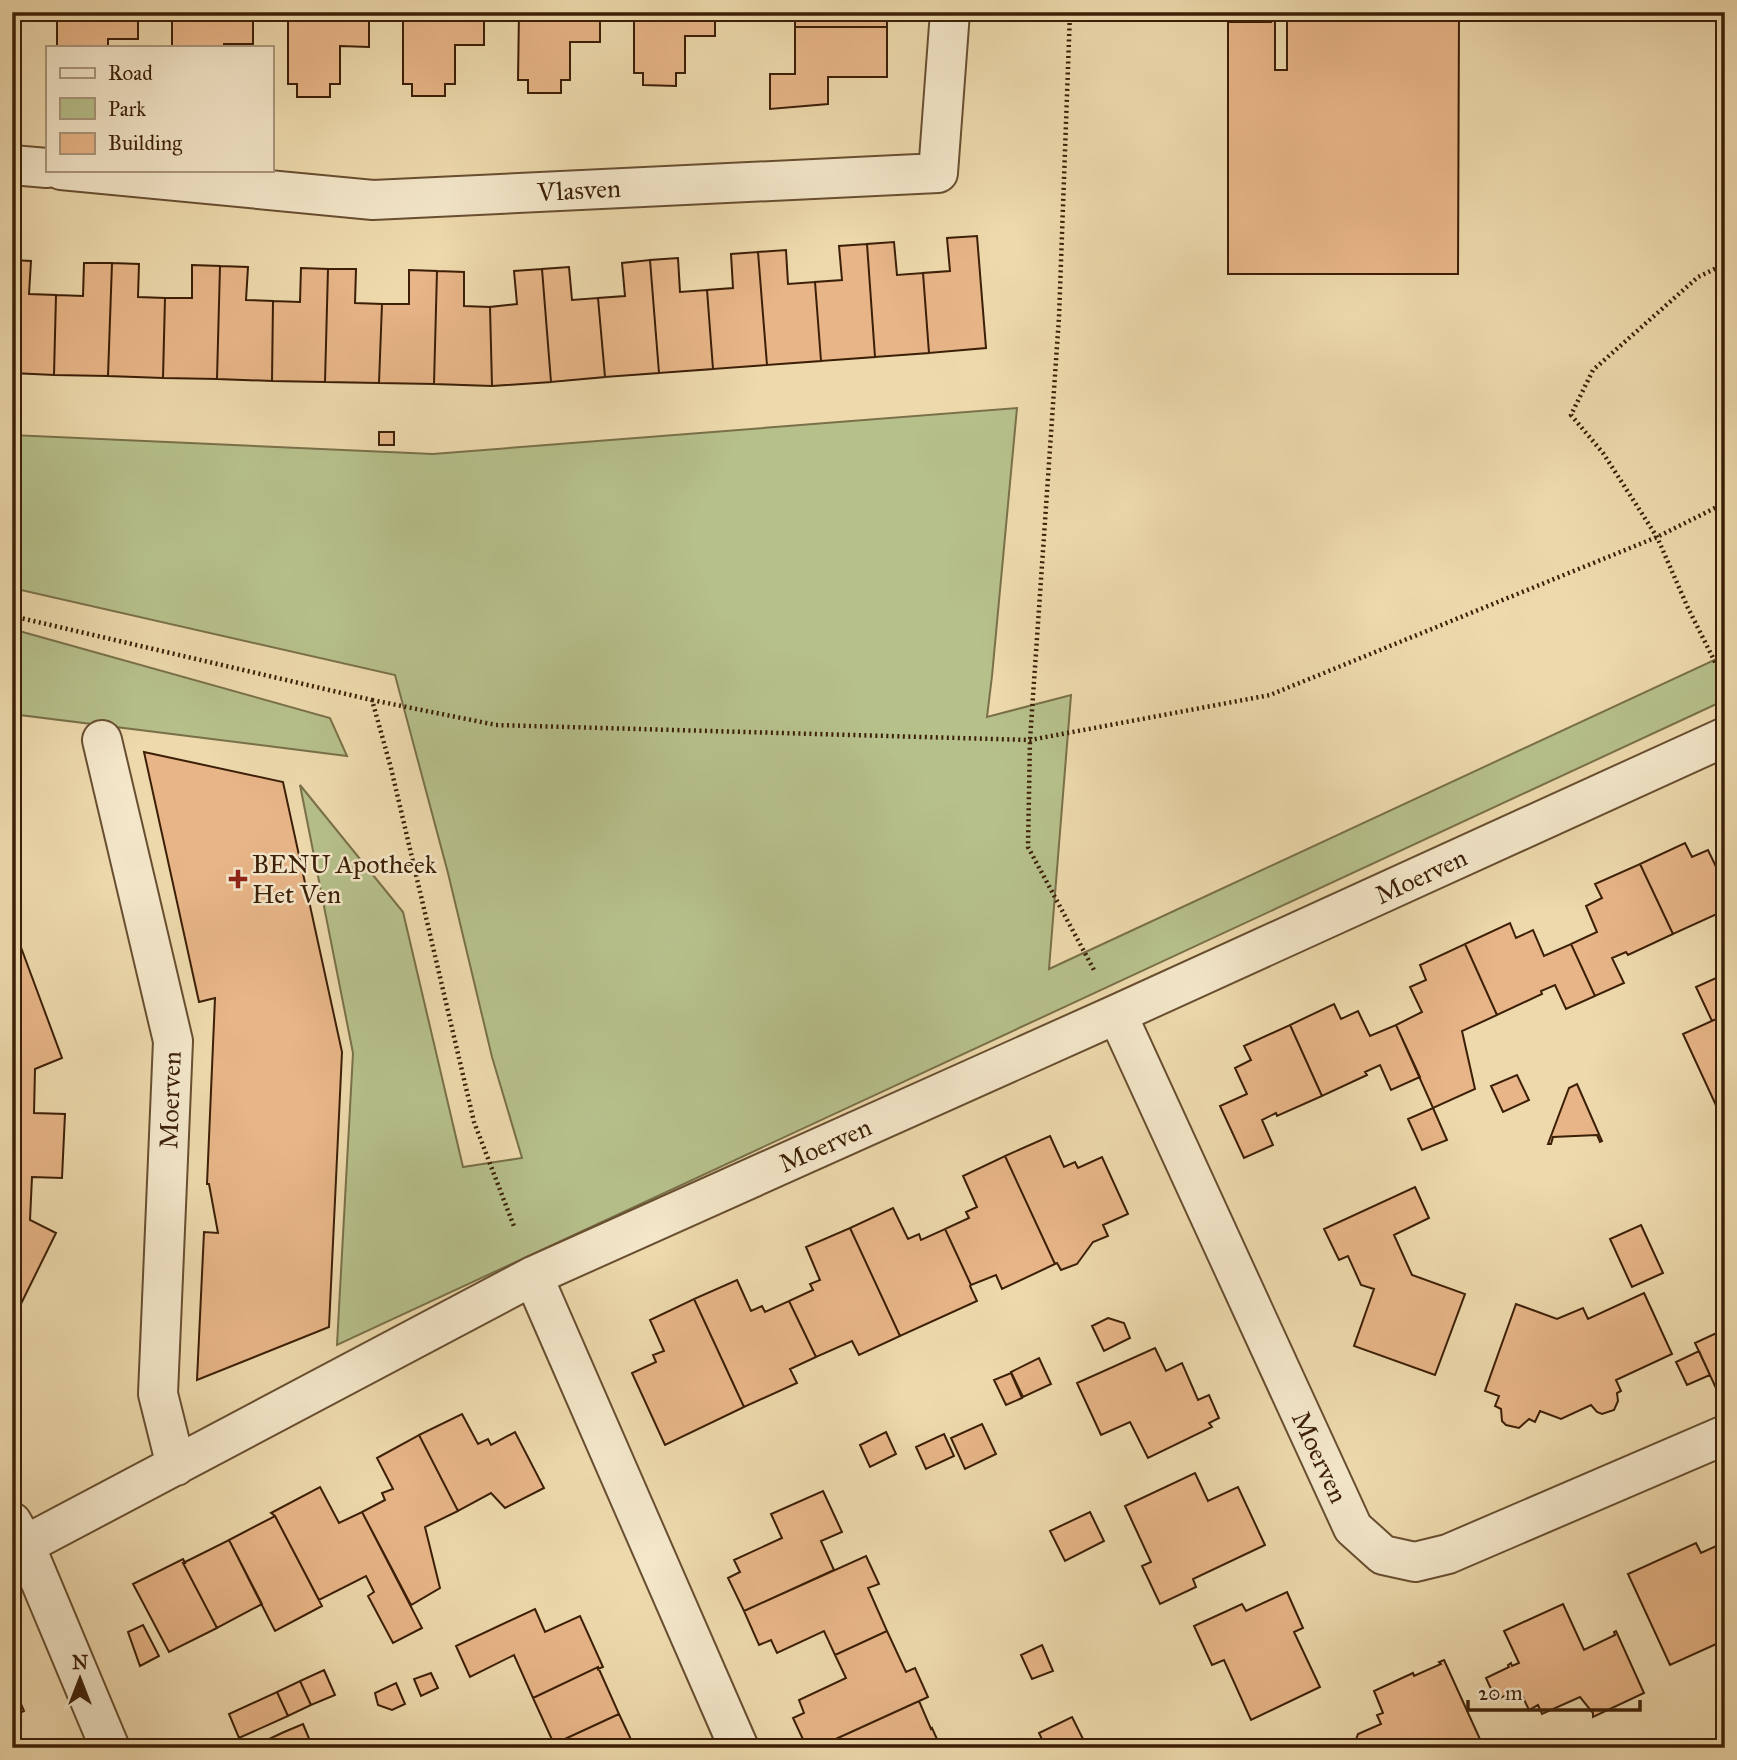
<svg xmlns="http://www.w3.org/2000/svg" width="1737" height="1760" viewBox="0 0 1737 1760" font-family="'IM FELL Great Primer',serif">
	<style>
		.green { fill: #b6c08b; stroke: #797049; stroke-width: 2 }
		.building { fill: #e7b587; stroke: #3c1f07; stroke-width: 2 }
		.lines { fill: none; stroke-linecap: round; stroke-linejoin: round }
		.minor-casing { stroke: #684e30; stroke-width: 42 }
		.path { stroke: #3c1f07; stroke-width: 4.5; stroke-dasharray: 2 3.5; stroke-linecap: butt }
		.minor { stroke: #f3e6c9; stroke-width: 38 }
		.poi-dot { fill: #8f2418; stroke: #f3e6c9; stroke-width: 2.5 }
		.labels { text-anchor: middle; stroke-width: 5; stroke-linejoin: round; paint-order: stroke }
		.street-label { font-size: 26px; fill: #3c1f07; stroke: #f3e6c9 }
		.poi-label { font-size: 26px; fill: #3c1f07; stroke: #f3e6c9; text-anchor: start }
	</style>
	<rect width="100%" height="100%" fill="#edd9ac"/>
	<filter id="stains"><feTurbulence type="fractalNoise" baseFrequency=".00286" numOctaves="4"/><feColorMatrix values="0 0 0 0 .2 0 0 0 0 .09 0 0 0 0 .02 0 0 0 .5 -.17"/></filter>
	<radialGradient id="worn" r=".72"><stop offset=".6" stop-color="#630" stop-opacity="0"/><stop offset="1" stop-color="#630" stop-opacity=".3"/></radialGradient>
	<path class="green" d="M1017,408l-25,268 -5,41 84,-22 -22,274 676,-314v45l-1388,645 16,-292 -53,-268 103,127 60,255 59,-9 -30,-101 -44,-184 -53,-198 -383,-87v-153l421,19z
		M12,629l318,89 17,38 -335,-42z"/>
	<path class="building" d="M57,12h81v27h-30v8h-51z
		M172,12h81v32h-29v3h-52z
		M288,12h81v35l-29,-1v38h-10v13h-33v-13h-9z
		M403,12h81v33h-29v39h-10v12h-33v-12h-9z
		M519,12h81v30h-30v38h-9v13h-33v-13h-10z
		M634,12h81v24h-30v37h-9v13l-33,-1v-12h-9z
		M795,12h92v15h-92z
		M1271,12h4v58h12v-58h172l-1,262h-230v-252h43z
		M795,27h92v50h-59v27l-58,5v-35h25z
		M977,236l9,112 -57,5 -6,-80 27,-2 -3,-33z
		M894,242l3,33 26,-2 6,80 -54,4 -8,-113z
		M867,244l8,113 -54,4 -6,-79 27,-2 -3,-34z
		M786,250l2,34 27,-2 6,79 -54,4 -9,-113z
		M758,252l9,113 -54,4 -6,-79 26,-2 -2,-34z
		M678,258l2,34 27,-2 6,79 -54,4 -9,-113z
		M12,260l19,1 -2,33 27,1 -2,80 -42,-2z
		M650,260l9,113 -54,4 -7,-79 27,-2 -3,-33z
		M84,263h28l-4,113 -54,-1 2,-80 27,1z
		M112,263l27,1 -1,33 27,1 -2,80 -55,-2z
		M192,265l28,1 -3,113 -54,-1 2,-80h27z
		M220,266l28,1 -2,33 27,1 -1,80 -55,-2z
		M569,267l3,33 26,-2 7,79 -54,5 -9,-113z
		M301,268l27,1 -3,113 -53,-1 1,-80 27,1z
		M328,269h28l-1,34 27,1 -3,79 -54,-1z
		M542,269l9,113 -59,4 -2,-79 27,-3 -3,-33z
		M409,270l28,1 -3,113 -55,-1 3,-79h27z
		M437,271l27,1v34l26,1 2,79 -58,-2z
		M379,432h15v13h-15z
		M144,752l139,30 59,270 -13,275 -132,53 7,-148 14,1 -9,-49h-2l8,-186 -16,4z
		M1685,843l7,14 16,-7 12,25 5,-2v33l-9,4 1,4 -44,20 -33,-70z
		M1640,864l33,70 -45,21 -2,-3 -14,6 12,25 -29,13 -24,-52 26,-12 -11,-26 16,-8 -7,-14z
		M1510,923l6,15 17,-8 11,26 27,-12 24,52 -29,13 -11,-24 -14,6 1,3 -45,21 -32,-71z
		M19,942l43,116 -27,11 -1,44 31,1 -3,64 -30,-1 -2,43 26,13 -44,89v-377z
		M1465,944l32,71 -35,16 13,58 -42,19 -37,-83 26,-13 -12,-25 16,-7 -6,-15z
		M1725,974v41l-13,6 -16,-34z
		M1334,1004l7,15 17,-8 12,25 26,-11 24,52 -29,13 -11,-25 -15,7 2,3 -45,21 -32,-71z
		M1725,1015v97l-5,2 -37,-80z
		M1290,1025l32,71 -45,20 -1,-3 -14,7 11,25 -29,13 -24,-52 27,-12 -12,-26 16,-8 -7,-14z
		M1517,1075l12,25 -26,12 -12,-26z
		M1577,1084l25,57 -2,1 -3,-7 -44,2 -2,7h-3l21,-56z
		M1433,1108l14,32 -25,10 -14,-31z
		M1050,1136l14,31 11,-5 3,6 24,-11 26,57 -25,11 5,11 -15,6 -16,22 -16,6 -4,-7 -2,1 -50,-108z
		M1005,1156l50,108 -53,25 -6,-14 -25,10 -26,-56 24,-11 -3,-6 11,-5 -14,-31z
		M1415,1187l14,31 -35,17 18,40 53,19 -30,81 -81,-29 20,-57 -13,-4 -13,-29 -9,4 -15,-31z
		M893,1208l15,31 11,-5 2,6 24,-11 26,56 -1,1 7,15 -77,35 -50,-108z
		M1641,1225l22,48 -31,14 -22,-48z
		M850,1228l50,108 -41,19 -7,-14 -36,16 -27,-56 24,-11 -3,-6 10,-4 -14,-33z
		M737,1280l14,31 11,-5 3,6 24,-11 27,56 -26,12 7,14 -53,24 -50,-108z
		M1644,1293l28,61 -56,26 5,11 -4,2 1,8 -4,9 -12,4 -5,-2 -6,-7 -30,14 -21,-8 -5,11 -6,-3 -10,9 -13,-3 -4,-4 -1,-12 -6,-3 4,-10 -14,-5 31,-87 41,15 26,-11 5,11z
		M694,1299l50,108 -79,38 -33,-72 24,-11 -3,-7 11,-4 -14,-31z
		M1108,1318l16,5 6,15 -26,13 -12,-25z
		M1723,1330l2,4v63l-4,2 -26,-56z
		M1155,1348l11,23 16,-8 16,37 11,-5 10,23 -10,5 3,4 -64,31 -18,-36 -29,13 -24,-52z
		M1699,1351l11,24 -23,10 -11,-23z
		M1039,1358l12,26 -28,13 -12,-25z
		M1011,1373l11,25 -16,7 -12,-25z
		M462,1414l16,30 10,-5 3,6 24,-13 29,56 -39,20 -14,-15 -33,18 -39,-76z
		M982,1424l14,30 -31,15 -14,-31z
		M886,1432l10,22 -26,13 -10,-22z
		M944,1434l10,22 -28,13 -10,-22z
		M419,1435l39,76 -33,16 15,61 -29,17 -49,-93 23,-12 -3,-7 11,-4 -16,-31z
		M1195,1473l13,28 30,-14 27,58 -72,34 3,8 -36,17 -18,-38 9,-4 -26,-56z
		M320,1487l19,36 23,-11 60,116 -29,15 -25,-47 6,-4 -8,-16 -47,24 -44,-84 -4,-3z
		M823,1491l19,41 -21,9 13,29 -90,41 -16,-33 12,-6 -6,-12 48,-22 -11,-24z
		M1090,1512l14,29 -39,20 -15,-30z
		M275,1516l47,90 -47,25 -46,-91z
		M229,1540l33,64 -45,24 -34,-65z
		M1725,1542v98l-55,25 -42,-91 68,-31 5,10z
		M866,1556l13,28 -11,4 19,43 -52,24 -11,-24 -47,22 -6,-13 -12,5 -15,-34z
		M183,1559l2,4h-2l34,65 -48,24 -36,-68z
		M1287,1592l16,36 -9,4 26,55 -69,33 -27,-60 -12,5 -18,-39 48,-22 4,7z
		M1563,1604l21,46 31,-15 -1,-3 2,-1 28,62 -51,24v-4l-13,-16 -38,17 -4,-9 -9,5 -10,-21 -23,11 -10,-22 23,-11 -1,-2 3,-2 1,3 7,-3 -15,-32z
		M535,1609l10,23 35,-16 23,51 -5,2v-2l-65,31 -19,-43 -44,22 -14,-31z
		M143,1625l16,31 -19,10 -12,-34z
		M887,1631l19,41 9,-4 13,29 -112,51h-9l-14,-30 11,-5 -5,-13 47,-22 -11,-23z
		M1042,1645l11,26 -21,8 -11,-24z
		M1444,1660l40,88h-131l5,-14 23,-10 -4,-9 6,-2 -9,-22 39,-18 1,3 27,-12 -2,-2z
		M598,1667l21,47 -65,30 -21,-46z
		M324,1670l11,25 -24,10 -11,-24z
		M431,1673l7,15 -17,8 -7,-17z
		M300,1681l11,24 -23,11 -11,-24z
		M12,1683l12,28 -7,3 4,8 -9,3z
		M396,1683l9,21 -13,6 -14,-5 -3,-12z
		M277,1692l11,24 -49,22 -10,-24z
		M928,1697l-9,4 12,28 1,-1 9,20h-125z
		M619,1714l16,34h-90l9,-4z
		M1072,1717l15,30 -41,1 -7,-15z
		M303,1724l10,24h-63l34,-16z"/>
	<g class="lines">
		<g class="minor-casing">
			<path id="minor" d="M12,165l35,3
				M61,170l312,30 565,-27 12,-161
				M102,740l71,301 -15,353 18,72
				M1117,1014l236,514 30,27 32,7 33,-8 277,-119
				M533,1276l206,472
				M12,1522l13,23 85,203
				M12,1550l13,-5 508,-269 584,-262 608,-277"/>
		</g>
		<path class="path" d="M1070,12l-11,305 -29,423 -2,107 66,123
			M1725,264l-27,13 -105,93 -22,45 32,38 54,84 31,71 37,74
			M12,616l360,84 19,68 83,354 41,107
			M372,700l124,25 534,15 240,-45 387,-158 68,-34"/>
		<use href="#minor" class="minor"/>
	</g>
	<path class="poi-dot" d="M234.5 868.5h7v7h7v7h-7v7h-7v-7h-7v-7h7z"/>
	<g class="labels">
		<g class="street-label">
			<text transform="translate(579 190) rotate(-3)" y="9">Vlasven</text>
			<text transform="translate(1421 876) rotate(-25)" y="9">Moerven</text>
			<text transform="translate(170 1100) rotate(-88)" y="9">Moerven</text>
			<text transform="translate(825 1145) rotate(-24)" y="9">Moerven</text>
			<text transform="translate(1320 1457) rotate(65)" y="9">Moerven</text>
		</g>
		<g class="poi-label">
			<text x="252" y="873">BENU Apotheek<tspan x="252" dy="30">Het Ven</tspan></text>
		</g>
	</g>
	<rect width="1737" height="1760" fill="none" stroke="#edd9ac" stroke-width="42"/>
	<rect x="14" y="14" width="1709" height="1732" fill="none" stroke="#3c1f07" stroke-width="3.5"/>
	<rect x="21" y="21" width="1695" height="1718" fill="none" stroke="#3c1f07" stroke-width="2"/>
	<rect x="46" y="46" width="228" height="126" fill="#f3e6c9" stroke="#aa967b" stroke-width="2"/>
	<rect x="60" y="68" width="35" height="10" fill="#f3e6c9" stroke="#aa967b" stroke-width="2"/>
	<text x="108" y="80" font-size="21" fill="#3c1f07">Road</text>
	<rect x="60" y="98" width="35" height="21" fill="#b6c08b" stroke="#aa967b" stroke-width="2"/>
	<text x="108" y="116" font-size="21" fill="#3c1f07">Park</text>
	<rect x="60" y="133" width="35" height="21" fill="#e7b587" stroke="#aa967b" stroke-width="2"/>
	<text x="108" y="150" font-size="21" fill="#3c1f07">Building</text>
	<g transform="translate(80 1679)" stroke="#f3e6c9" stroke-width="5" paint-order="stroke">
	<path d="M0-5L12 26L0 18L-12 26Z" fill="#3c1f07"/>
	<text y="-10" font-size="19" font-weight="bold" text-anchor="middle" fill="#3c1f07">N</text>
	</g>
	<path d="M1468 1700v10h172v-10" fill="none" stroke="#3c1f07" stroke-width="3.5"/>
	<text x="1478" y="1700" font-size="21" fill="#3c1f07" stroke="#f3e6c9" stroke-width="5" paint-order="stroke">20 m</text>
	<rect width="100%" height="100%" filter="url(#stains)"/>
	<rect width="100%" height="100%" fill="url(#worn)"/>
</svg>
